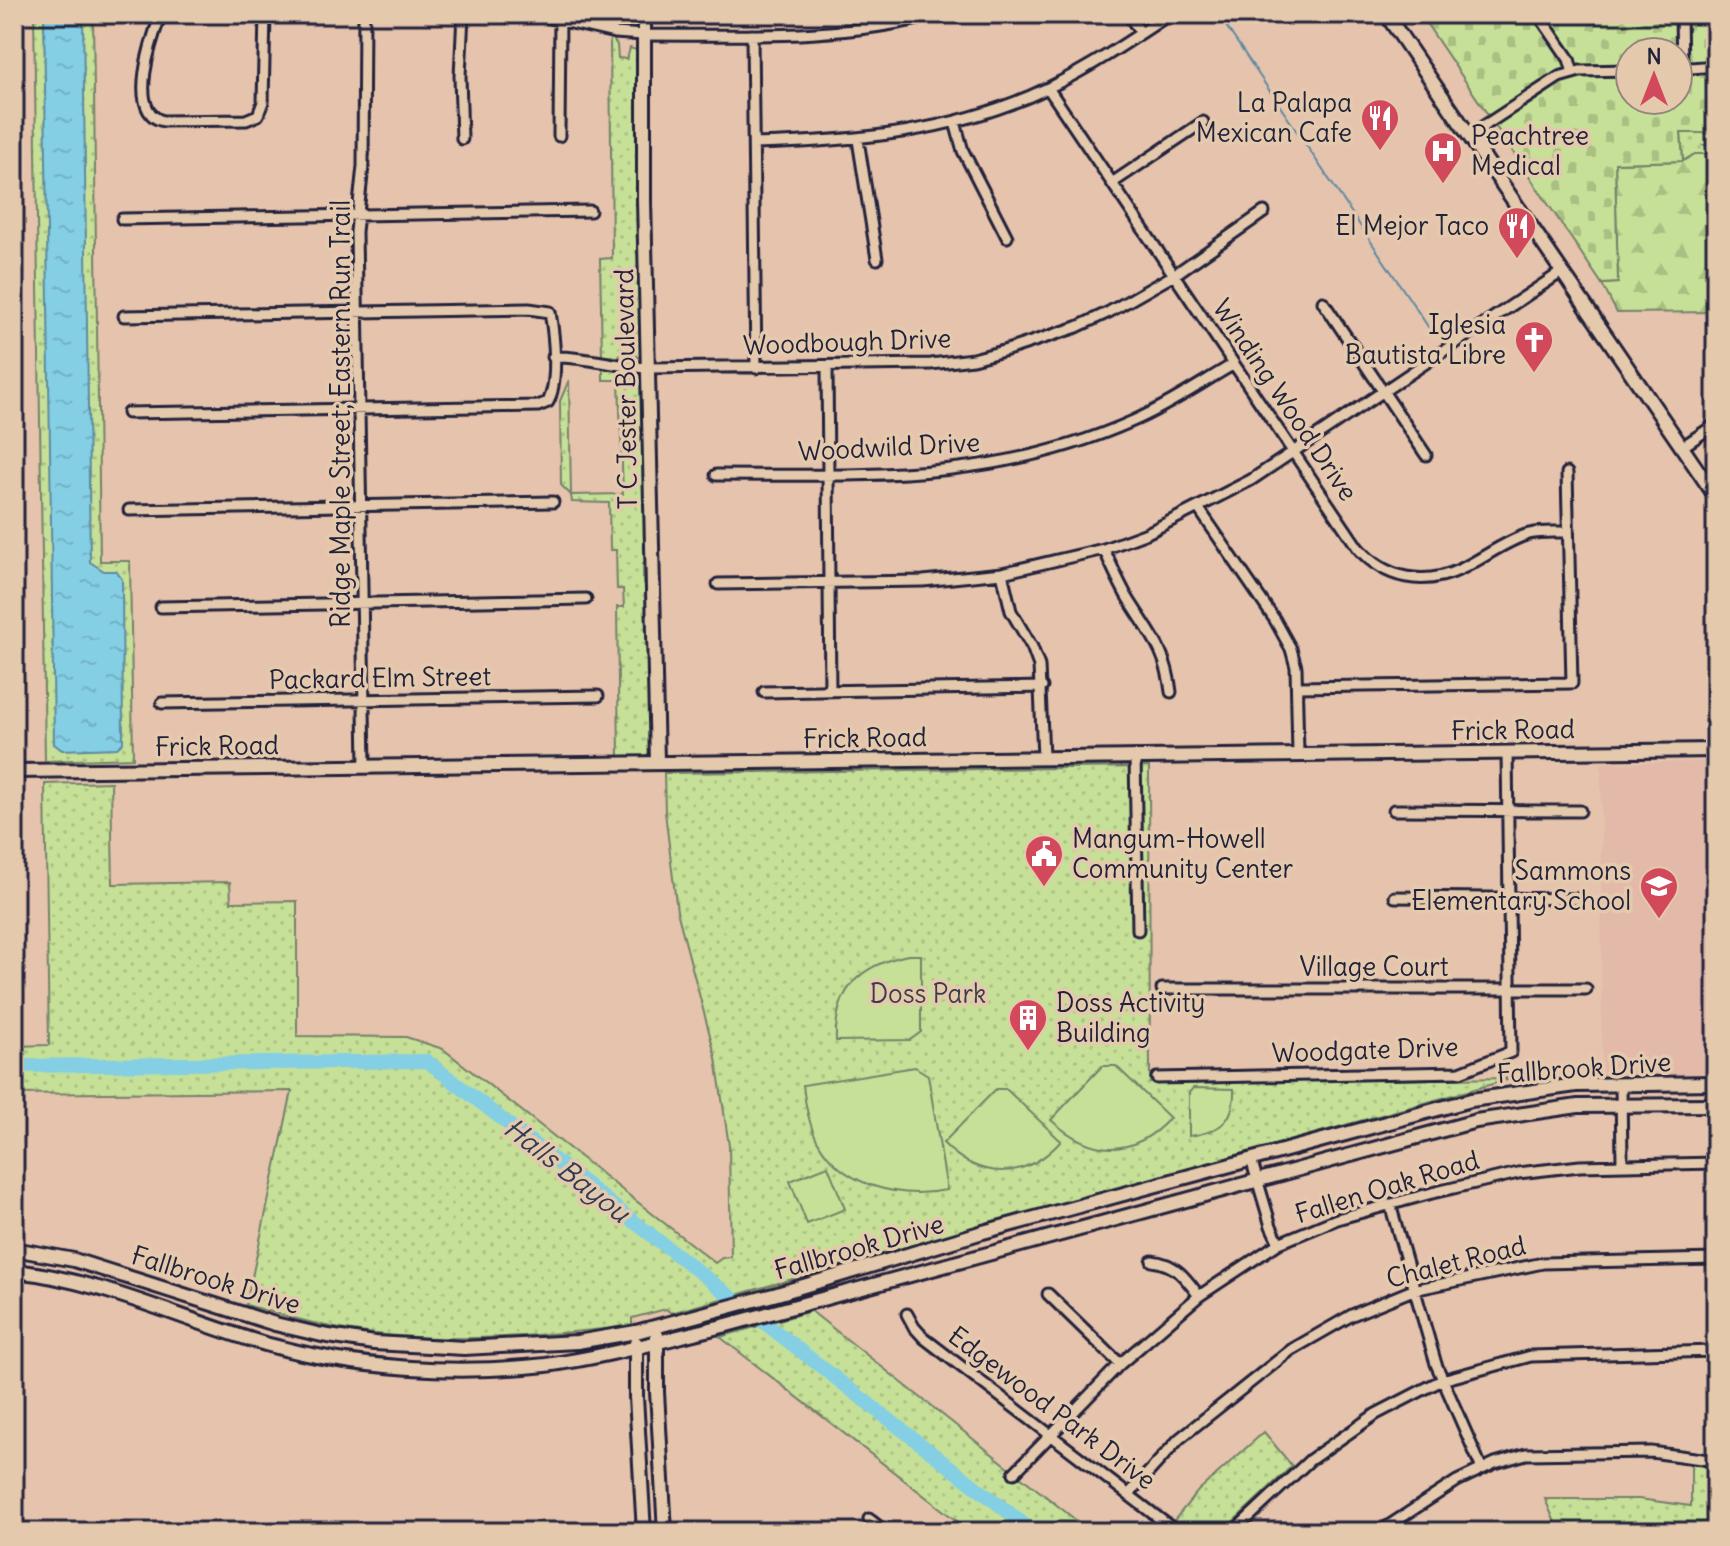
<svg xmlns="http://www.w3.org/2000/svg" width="1730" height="1546" viewBox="0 0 1730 1546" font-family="Delius,sans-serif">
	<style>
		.built { fill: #e3b9aa }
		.grass { fill: url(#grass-dots); stroke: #748169; stroke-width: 2 }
		.forest { fill: url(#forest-firs); stroke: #748169; stroke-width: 2 }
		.cemetery { fill: url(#cemetery-stones); stroke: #748169; stroke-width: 2; fill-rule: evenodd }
		.pitch { fill: #c6e097; stroke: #748169; stroke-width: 2 }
		.water { fill: url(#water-ripples); stroke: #5d8aa0; stroke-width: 2 }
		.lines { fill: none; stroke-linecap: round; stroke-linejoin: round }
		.stream { stroke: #5d8aa0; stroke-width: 2 }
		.river { stroke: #84cfe4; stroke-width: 14 }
		.street-casing { stroke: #22223b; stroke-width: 15 }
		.secondary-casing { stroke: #22223b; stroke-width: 18 }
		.street { stroke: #e5c9ad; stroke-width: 9 }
		.secondary { stroke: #e5c9ad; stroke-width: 12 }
		.labels { text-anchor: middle; stroke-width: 7; stroke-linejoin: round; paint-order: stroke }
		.poi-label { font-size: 26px; fill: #22223b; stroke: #e5c9ad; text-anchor: end }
		.street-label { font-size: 26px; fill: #22223b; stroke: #e5c9ad }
		.park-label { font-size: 26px; fill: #3b3e49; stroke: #e5c9ad }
		.water-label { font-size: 28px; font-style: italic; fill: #313c54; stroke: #e5c9ad }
	</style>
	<defs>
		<pattern id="grass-dots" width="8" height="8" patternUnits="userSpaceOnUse" patternTransform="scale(2)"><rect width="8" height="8" fill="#c6e097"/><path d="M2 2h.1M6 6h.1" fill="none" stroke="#aac083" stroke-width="1.8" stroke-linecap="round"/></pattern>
		<pattern id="forest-firs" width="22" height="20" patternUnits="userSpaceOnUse" patternTransform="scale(2)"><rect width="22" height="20" fill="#c6e097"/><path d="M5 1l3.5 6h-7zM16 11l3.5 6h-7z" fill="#aac083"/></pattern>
		<pattern id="cemetery-stones" width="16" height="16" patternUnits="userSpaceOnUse" patternTransform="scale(2)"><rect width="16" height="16" fill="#c6e097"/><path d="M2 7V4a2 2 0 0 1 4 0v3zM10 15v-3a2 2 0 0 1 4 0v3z" fill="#aac083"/></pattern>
		<pattern id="water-ripples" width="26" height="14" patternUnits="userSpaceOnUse" patternTransform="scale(2)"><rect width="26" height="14" fill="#84cfe4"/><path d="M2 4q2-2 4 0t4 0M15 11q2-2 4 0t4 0" fill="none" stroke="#72b1c4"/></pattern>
	</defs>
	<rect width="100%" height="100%" fill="#e6c3ad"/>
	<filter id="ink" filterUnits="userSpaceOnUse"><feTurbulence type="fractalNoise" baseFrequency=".0125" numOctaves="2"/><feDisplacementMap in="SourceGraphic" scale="16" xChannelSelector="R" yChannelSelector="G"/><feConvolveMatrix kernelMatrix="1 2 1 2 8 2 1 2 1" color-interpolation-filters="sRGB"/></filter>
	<g filter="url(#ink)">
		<path class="built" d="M1716,762v314l-114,1 -1,-314z"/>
		<path class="grass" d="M34,14h75l-16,1 7,546h30l3,197 -88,3z
			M610,36l7,9 1,13 9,1 3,-11 6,2 2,5 1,129c-5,16 -4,16 1,31l4,129 -3,13h-5l-4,-15h-8l-1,9 -5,6 -16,-1 -2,-97 12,-1z
			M1681,133h35v21h-21l-12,7z
			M603,367l16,4 6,8h17l3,10 3,158 -2,15 -3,2v16l6,14 3,155c-6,12 -21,9 -33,9l-2,-151h7l-1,-18h-6l-1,-39h-6l-1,-47 -37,-1 -1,-7 -10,-10 -1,-84 9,-21 2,115 52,-1 -4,-114h-16z
			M1149,767l1,316 364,-5 -843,235 -5,-4 -34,9v8c-92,10 -187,19 -280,5 -35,-5 -71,-17 -106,-26l46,-214 -278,3v-48l35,-1 -4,-261 66,-2 2,102 117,-2 1,20 66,-1v135l109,1 37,12 272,214 7,-5 9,-1 -2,-111 -13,-88 -39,-147 -12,-99 -1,-39z
			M811,1311l280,221h-120l-251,-195z
			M1264,1432l28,34 -70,66h-40l-11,-8 27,-33z
			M1691,1462l25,3v67h-157l-14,-33h94l52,7z"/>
		<path class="forest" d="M1695,154h21v158l-99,1 -15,-29 16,-1 -3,-120 68,-2z"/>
		<path class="cemetery" d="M1420,14h296v119h-35l2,28 -68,2 3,120 -16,1zM1630,52h48v48h-48z"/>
		<path class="pitch" d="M908,955h13v77l-11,8 -74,1c-2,-52 24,-76 72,-86z
			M1102,1066h14l54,52c-38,41 -79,38 -119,2z
			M915,1067l13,8 19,115c-48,9 -105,-3 -130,-50 -8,-16 -12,-37 -14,-55z
			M1193,1088l41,1c1,33 -15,43 -45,47v-43z
			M996,1089h10l55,52c-35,39 -81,40 -118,2z
			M828,1166l17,43 -38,15 -17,-43z"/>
		<path class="water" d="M44,14h39l7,548 14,9h12l6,8 1,164 -6,5 -55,2 -8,-6z"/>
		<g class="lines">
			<path class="stream" d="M1218,14l213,317
				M1702,145h14"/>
			<path class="river" d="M14,1066l413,-5 607,471"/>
			<g class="street-casing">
				<path id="street" d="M161,14c-9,24 -35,98 2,107l83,-1 12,-5 5,-13 2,-88
					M364,14l-1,152 -7,66 9,534
					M533,14l82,19 28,2c99,0 199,5 296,-21
					M1128,14l13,19
					M1538,14l31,45 4,14
					M1681,14l1,55
					M752,35l4,333
					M1678,69l38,-3
					M1048,88l310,460c27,31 66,39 103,21 23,-11 44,-28 68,-35 12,-3 25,-2 37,-2
					M955,122l8,29 44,86
					M1470,135l89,-58 21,-6 50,-1
					M559,136l1,-120
					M462,139l-2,-63 3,-62
					M858,140l19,119
					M754,144c102,-3 202,-11 296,-57 43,-21 81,-47 120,-73
					M1112,183l91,-61
					M122,219l468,-8
					M1323,302l103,153
					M124,316l405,-7 21,3c4,23 9,69 -2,90l-10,4 -410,7
					M553,357c33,-1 63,10 96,11l282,-4 42,-5 34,-9 70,-23 32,-15 65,-37 90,-63
					M827,367l3,324
					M1682,447l34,-23
					M716,475c148,0 278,8 417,-54 35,-15 68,-38 101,-57
					M1199,509l76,111 16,29 5,18 2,87
					M129,510l424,-8
					M1104,549c7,16 14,31 22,46 22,37 40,52 45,97
					M1002,573l9,38 21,36 7,19 4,91
					M718,584l205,-3 79,-8 102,-24 43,-16 104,-53 312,-209
					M161,607l425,-8
					M1297,687l275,-4 -5,-210
					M764,692l278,-5
					M162,703l436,-7
					M1135,756l3,174
					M1394,810l186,1
					M1395,897l187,2
					M1162,989h424
					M1157,1078l303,-6 51,-20 -4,-300
					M1621,1084l1,80
					M1251,1159l20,67 8,17
					M1390,1204l46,160 46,105
					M1152,1261c24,3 33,16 47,35
					M1048,1294l72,70
					M907,1314l7,13 10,11 253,194
					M1014,1473l106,-109 79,-68 80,-53 58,-24 95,-26 86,-20 62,-7 136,-3
					M1129,1494l50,-55 112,-89 61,-35 61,-25 130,-27 173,-4
					M869,1519l17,13
					M963,1532l1,-2
					M1233,1532l77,-72 66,-46 66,-34 89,-24 185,-5
					M1379,1532l78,-51 38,-18 31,-9 125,-2 65,9"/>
			</g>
			<g class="secondary-casing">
				<path id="secondary" d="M644,14v186l13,562
					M1386,14l330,483
					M14,771l1702,-21
					M14,1249l60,11 201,64 47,11 52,8 90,5 113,-6 59,-10 141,-38 206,-62 488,-132 105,-15 140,-2
					M14,1271c89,9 170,50 255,74 89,24 186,30 277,20 60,-8 118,-25 177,-39l753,-205 102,-15 138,-1
					M657,1335v57l8,140
					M636,1343v54l8,135"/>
			</g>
			<use href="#street" class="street"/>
			<use href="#secondary" class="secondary"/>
		</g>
	</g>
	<defs>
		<g id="restaurant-pin" transform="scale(2)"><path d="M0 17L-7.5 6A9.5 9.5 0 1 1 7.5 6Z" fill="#d1495b" stroke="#e5c9ad"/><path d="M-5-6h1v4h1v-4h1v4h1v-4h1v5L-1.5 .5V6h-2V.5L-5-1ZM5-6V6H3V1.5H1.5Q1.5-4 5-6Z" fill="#fff"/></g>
		<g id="hospital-pin" transform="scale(2)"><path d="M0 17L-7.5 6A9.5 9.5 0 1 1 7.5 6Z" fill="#d1495b" stroke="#e5c9ad"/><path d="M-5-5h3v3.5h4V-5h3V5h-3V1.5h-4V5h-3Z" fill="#fff"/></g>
		<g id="church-pin" transform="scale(2)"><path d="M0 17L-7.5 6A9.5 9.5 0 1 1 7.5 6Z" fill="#d1495b" stroke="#e5c9ad"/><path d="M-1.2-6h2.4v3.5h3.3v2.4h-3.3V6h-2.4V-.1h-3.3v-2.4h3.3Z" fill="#fff"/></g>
		<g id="civic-pin" transform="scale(2)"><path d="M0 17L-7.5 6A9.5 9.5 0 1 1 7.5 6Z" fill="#d1495b" stroke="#e5c9ad"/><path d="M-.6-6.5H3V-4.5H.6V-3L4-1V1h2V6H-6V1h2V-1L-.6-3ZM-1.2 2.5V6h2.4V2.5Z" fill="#fff"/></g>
		<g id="school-pin" transform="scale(2)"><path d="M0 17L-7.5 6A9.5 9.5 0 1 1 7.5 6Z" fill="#d1495b" stroke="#e5c9ad"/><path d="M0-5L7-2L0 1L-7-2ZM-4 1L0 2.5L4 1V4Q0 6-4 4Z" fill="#fff"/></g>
		<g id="building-pin" transform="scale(2)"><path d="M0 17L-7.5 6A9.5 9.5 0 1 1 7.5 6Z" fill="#d1495b" stroke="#e5c9ad"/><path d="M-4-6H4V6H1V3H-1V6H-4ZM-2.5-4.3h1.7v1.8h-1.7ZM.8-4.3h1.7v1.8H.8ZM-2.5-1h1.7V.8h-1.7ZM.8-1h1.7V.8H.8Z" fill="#fff"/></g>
	</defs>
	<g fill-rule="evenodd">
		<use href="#restaurant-pin" x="1380" y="118"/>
		<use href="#hospital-pin" x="1443" y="151"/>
		<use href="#restaurant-pin" x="1517" y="226"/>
		<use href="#church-pin" x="1534" y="340"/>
		<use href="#civic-pin" x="1044" y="854"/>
		<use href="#school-pin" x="1659" y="886"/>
		<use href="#building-pin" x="1028" y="1018"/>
	</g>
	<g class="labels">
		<g class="poi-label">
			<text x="1352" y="112">La Palapa<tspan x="1352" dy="30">Mexican Cafe</tspan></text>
			<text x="1471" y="145" text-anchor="start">Peachtree<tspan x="1471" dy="30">Medical</tspan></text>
			<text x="1489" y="235">El Mejor Taco</text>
			<text x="1506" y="334">Iglesia<tspan x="1506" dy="30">Bautista Libre</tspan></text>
			<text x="1072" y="848" text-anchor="start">Mangum-Howell<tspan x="1072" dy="30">Community Center</tspan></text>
			<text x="1631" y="880">Sammons<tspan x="1631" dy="30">Elementary School</tspan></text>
			<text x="1056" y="1012" text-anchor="start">Doss Activity<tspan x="1056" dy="30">Building</tspan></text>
		</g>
		<g class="street-label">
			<text transform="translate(847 342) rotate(-2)" y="9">Woodbough Drive</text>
			<text transform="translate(626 389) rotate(-91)" y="9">T C Jester Boulevard</text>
			<text transform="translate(1285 400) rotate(56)" y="9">Winding Wood Drive</text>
			<text transform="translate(341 414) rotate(-90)" y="9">Ridge Maple Street; Eastern Run Trail</text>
			<text transform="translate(889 447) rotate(-3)" y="9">Woodwild Drive</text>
			<text transform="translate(380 678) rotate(-1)" y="9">Packard Elm Street</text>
			<text transform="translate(1513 730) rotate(-1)" y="9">Frick Road</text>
			<text transform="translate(865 738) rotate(-1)" y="9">Frick Road</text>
			<text transform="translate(217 746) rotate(-1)" y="9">Frick Road</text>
			<text x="1374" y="976">Village Court</text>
			<text transform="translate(1365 1050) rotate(-2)" y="9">Woodgate Drive</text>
			<text transform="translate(1584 1068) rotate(-4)" y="9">Fallbrook Drive</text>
			<text transform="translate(1387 1187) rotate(-17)" y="9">Fallen Oak Road</text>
			<text transform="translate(859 1247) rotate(-16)" y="9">Fallbrook Drive</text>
			<text transform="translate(1456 1262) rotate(-14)" y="9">Chalet Road</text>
			<text transform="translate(216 1280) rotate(17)" y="9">Fallbrook Drive</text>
			<text transform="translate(1052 1408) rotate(37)" y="9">Edgewood Park Drive</text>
		</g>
		<g class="park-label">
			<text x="928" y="1003">Doss Park</text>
		</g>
		<g class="water-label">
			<text transform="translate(567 1170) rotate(38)" y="10">Halls Bayou</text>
		</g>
	</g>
	<rect width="1730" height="1546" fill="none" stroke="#e5c9ad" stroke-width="48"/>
	<rect x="24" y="24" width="1682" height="1498" fill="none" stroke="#22223b" stroke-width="3" filter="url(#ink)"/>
	<g transform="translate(1654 76)"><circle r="38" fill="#e5c9ad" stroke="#97867f" stroke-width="2"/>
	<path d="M0-6L14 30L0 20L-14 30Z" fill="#d1495b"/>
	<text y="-12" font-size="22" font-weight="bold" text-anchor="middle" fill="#22223b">N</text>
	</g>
</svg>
